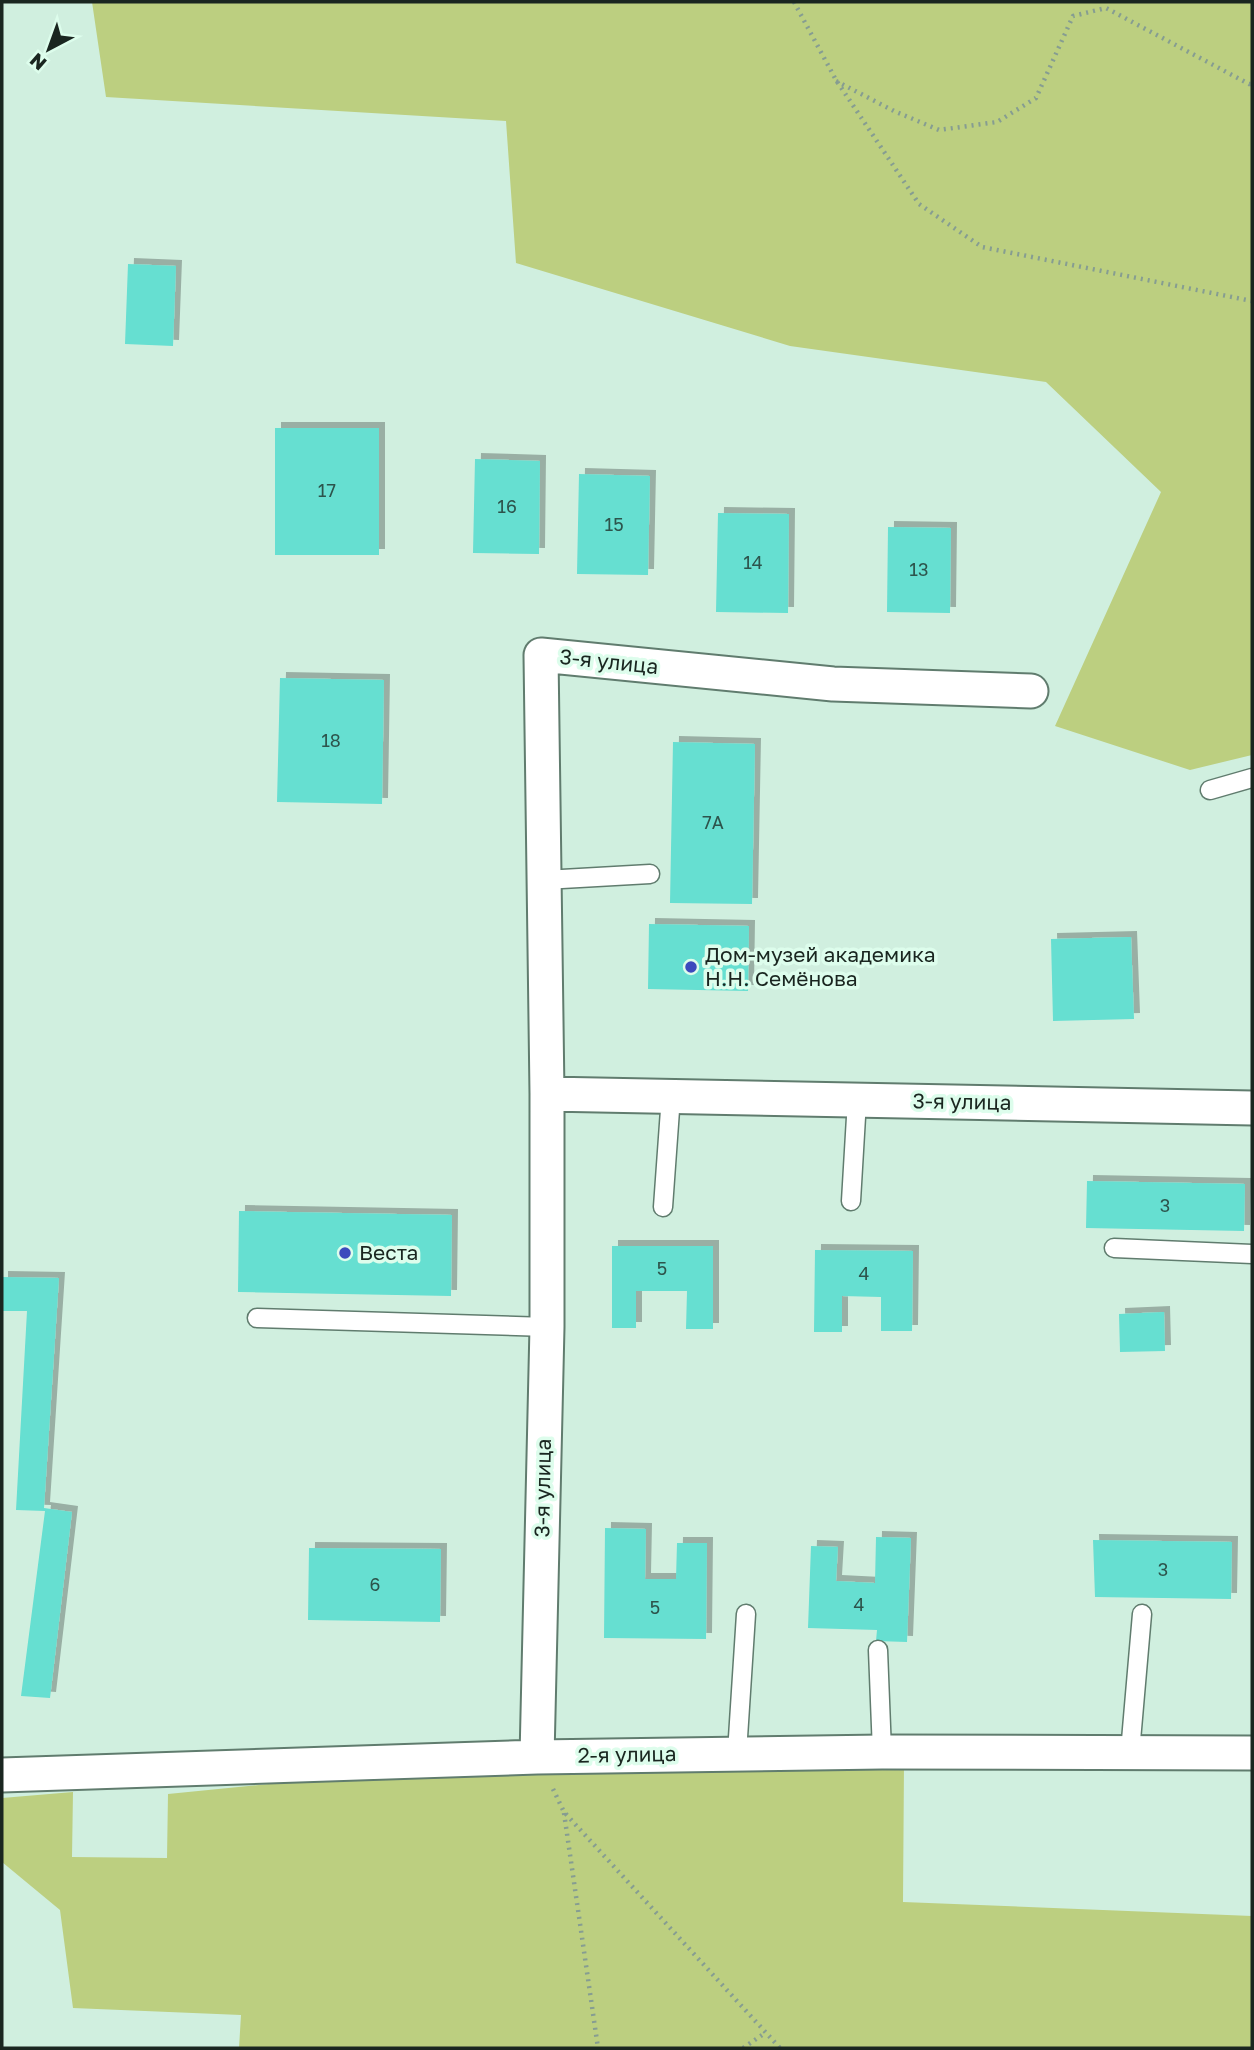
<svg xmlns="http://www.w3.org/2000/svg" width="1254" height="2050" viewBox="0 0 1254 2050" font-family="'Golos Text',sans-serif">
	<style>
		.green { fill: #bccf80 }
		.building { fill: #66dfd1; filter: url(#shadow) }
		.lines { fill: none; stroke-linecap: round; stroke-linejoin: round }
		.lane-casing { stroke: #607c6e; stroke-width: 21 }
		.street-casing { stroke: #607c6e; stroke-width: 37 }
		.path { stroke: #869d91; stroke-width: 4.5; stroke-dasharray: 2 5; stroke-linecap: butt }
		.lane { stroke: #fff; stroke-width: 18 }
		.street { stroke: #fff; stroke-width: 33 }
		.poi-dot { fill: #3c4abd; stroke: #ddfdec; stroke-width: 2.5 }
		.labels { text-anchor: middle; stroke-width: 7; stroke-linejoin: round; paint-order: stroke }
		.number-label { font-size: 18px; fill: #2d544c }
		.street-label { font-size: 21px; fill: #1a2620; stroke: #ddfdec }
		.poi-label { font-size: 21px; fill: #1a2620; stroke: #ddfdec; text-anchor: start }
	</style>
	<defs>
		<filter id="shadow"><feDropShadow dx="6" dy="-6" stdDeviation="0" flood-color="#0004"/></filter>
	</defs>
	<rect width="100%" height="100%" fill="#d0efdf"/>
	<path class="green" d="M92,2h1160v753l-62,15 -135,-44 106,-234 -115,-110 -256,-36 -274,-83 -10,-142 -400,-24z
		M537,1757l367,7 -1,138 349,14v132h-1013l2,-33 -168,-7 -13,-98 -58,-48v-64l71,-6 -1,65 95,1 1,-64z"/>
	<path class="building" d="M128,264l48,2 -3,80 -48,-2z
		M275,428h104v127h-104z
		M475,459l65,2 -1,93 -66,-1z
		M579,474l71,2 -2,99 -71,-1z
		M718,513l71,1 -1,99 -72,-1z
		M888,527l63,1 -1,85 -63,-1z
		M280,678l104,2 -2,124 -105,-2z
		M673,742l82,2 -3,160 -82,-1z
		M649,924l100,2 -1,65 -100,-2z
		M1131,937l3,82 -81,2 -2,-82z
		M1087,1181l158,3 -1,47 -158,-3z
		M239,1211l213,4 -1,81 -213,-4z
		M612,1246h101v83h-27l1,-38h-51v37h-24z
		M815,1250l98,1 -1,80h-31v-34l-39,-1v36h-28z
		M2,1277l57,1 -15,230 28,4 -22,186 -29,-2 24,-185 -29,-1 11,-199h-25z
		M1164,1312l1,39 -45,1 -1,-38z
		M605,1528l41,1 -1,50h31l1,-36h30l-1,96 -102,-1z
		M876,1537l35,1 -4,104 -31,-1 1,-11 -69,-2 3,-82 27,1 -2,34 39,2z
		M1093,1540l139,2 -1,57 -136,-2z
		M309,1548l132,1 -1,73 -132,-2z"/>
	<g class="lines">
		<g class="lane-casing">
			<path id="lane" d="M1210,790l42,-12
				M544,880l106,-6
				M851,1201l6,-101
				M663,1207l8,-111
				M1114,1248l138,6
				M257,1318l290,9
				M878,1650l4,102
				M1130,1752l12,-138
				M737,1753l9,-139"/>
		</g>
		<g class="street-casing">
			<path id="street" d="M547,1094l705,14
				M537,1757l10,-430v-233l-6,-439 292,29 198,7
				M2,1775l535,-18 345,-5 370,1"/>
		</g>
		<path class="path" d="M794,2l42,78 83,124 63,43 270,54
			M836,81l58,30 45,19 58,-8 39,-24 37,-82 33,-8 143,76h3
			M553,1789l11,23 216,236
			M564,1813l34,235
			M743,2048l22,-15"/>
		<use href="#lane" class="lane"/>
		<use href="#street" class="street"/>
	</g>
	<g class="poi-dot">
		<circle cx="691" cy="967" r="7"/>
		<circle cx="345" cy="1253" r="7"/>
	</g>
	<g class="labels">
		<g class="number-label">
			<text x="327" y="497">17</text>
			<text x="507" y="513">16</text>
			<text x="614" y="531">15</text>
			<text x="753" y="569">14</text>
			<text x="919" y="576">13</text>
			<text x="331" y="747">18</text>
			<text x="713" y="829">7А</text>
			<text x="1165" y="1212">3</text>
			<text x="662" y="1275">5</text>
			<text x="864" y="1280">4</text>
			<text x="1163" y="1576">3</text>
			<text x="375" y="1591">6</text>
			<text x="859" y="1611">4</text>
			<text x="655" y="1614">5</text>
		</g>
		<g class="street-label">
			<text transform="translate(609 662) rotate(6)" y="7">3-я улица</text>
			<text transform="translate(962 1102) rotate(1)" y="7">3-я улица</text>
			<text transform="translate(543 1488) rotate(-89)" y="7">3-я улица</text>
			<text transform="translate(627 1755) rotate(-1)" y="7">2-я улица</text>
		</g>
		<g class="poi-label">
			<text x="705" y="962">Дом-музей академика<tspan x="705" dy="24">Н.Н. Семёнова</tspan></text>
			<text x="359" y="1260">Веста</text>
		</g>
	</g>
	<rect width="1254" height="2050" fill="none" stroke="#1a2620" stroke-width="7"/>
	<g transform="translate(49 49) rotate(221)" stroke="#ddfdec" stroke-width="5" paint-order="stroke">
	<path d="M0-5L12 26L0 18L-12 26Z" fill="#1a2620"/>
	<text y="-10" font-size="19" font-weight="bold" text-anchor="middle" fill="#1a2620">N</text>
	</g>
</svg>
